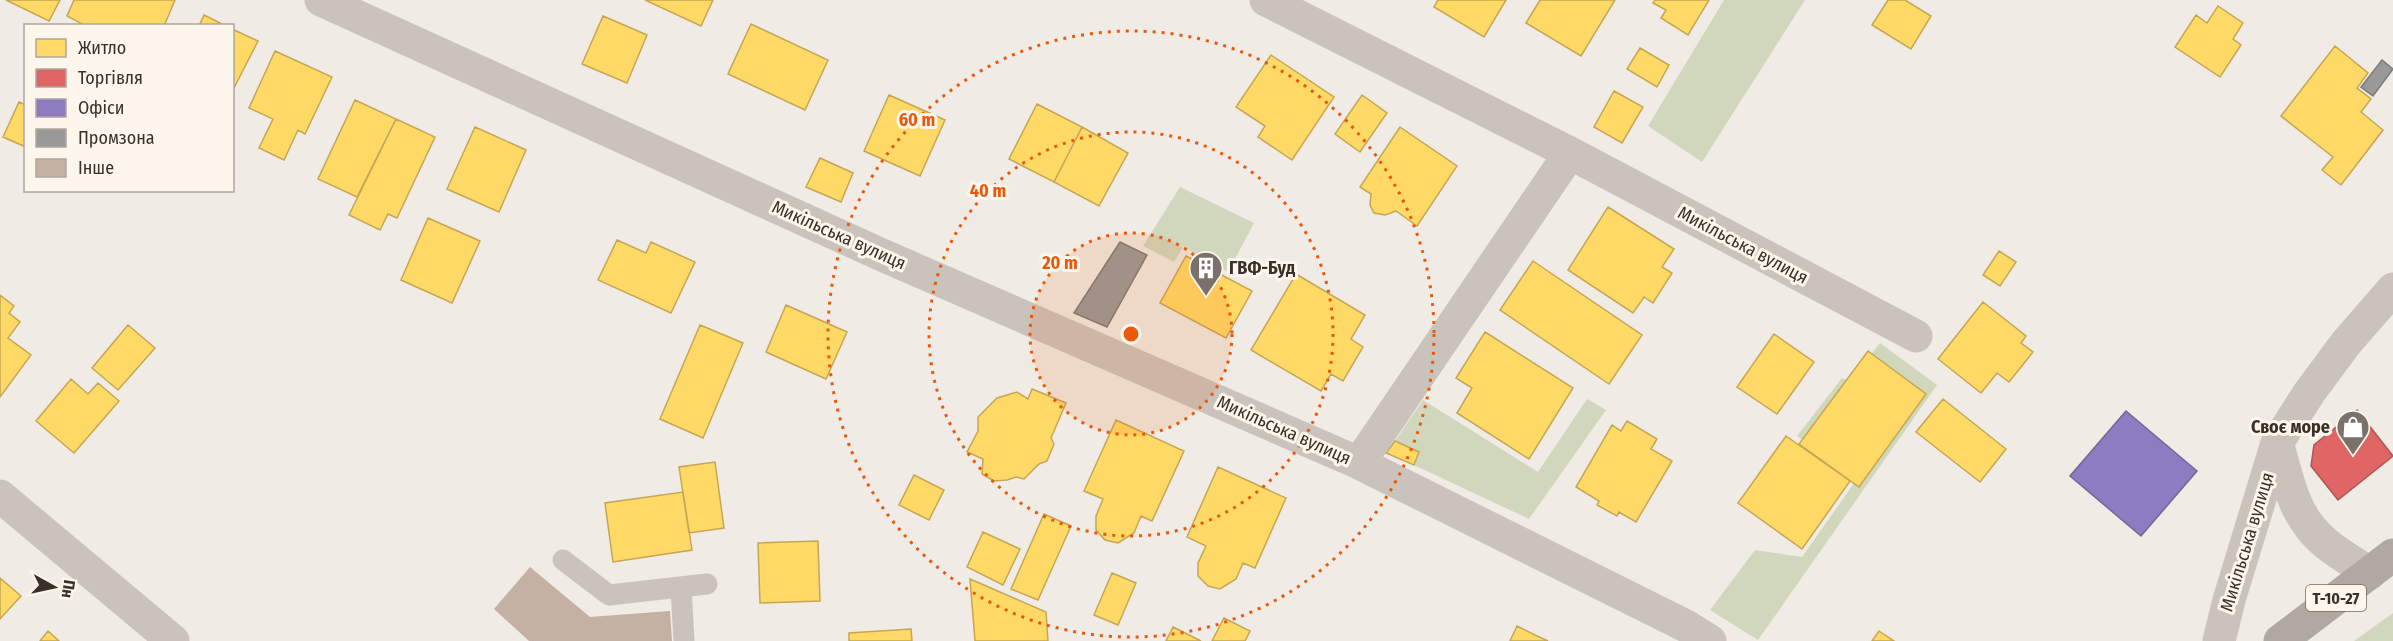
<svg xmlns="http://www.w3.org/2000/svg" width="2393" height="641" viewBox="0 0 2393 641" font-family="'Fira Sans Condensed',sans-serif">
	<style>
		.green { fill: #d0d7bd }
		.homes { fill: #ffd966; stroke: #c4a654; stroke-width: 1.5 }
		.shops { fill: #e06666; stroke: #ae5654; stroke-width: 1.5 }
		.offices { fill: #8e7cc3; stroke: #756595; stroke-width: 1.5 }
		.industry { fill: #999; stroke: #7d7a77; stroke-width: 1.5 }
		.building { fill: #c5b0a4 }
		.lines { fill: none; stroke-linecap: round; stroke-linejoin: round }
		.service { stroke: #cac3bc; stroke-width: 21 }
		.minor { stroke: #cac3bc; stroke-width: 33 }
		.trunk { stroke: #afa9a2; stroke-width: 33 }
		.ring { fill: none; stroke: #e8590c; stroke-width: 3; stroke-dasharray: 3 6 }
		.labels { text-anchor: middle; stroke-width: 6; stroke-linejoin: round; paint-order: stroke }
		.shield { fill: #fcf6ec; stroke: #756b64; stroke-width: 1.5 }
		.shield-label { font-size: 16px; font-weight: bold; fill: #3b3029 }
		.street-label { font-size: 18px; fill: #3b3029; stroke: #fcf6ec }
		.poi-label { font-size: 18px; font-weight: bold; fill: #3b3029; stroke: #fcf6ec; text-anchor: start }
		.centre { fill: #e8590c; stroke: #fcf6ec; stroke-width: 3 }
		.ring-label { font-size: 18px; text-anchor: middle; font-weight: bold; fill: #e8590c; stroke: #fcf6ec; stroke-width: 6; stroke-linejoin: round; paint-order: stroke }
	</style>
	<rect width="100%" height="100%" fill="#f0ebe4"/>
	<path class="green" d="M1724,0h81l-103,162 -54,-36z
		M1180,187l74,36 -26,49 -45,-25 -9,15 -31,-16z
		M1880,343l57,42 -179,255 -48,-30 45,-60 47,7 55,-78 -60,-43 45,-58 8,4z
		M1587,399l19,11 -77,109 -115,-54 5,-13 -24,-11 28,-41 115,72z
		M2393,613v28h-39z"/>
	<path class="homes" d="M6,0h54l-11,21z
		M74,0h101l-11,26h-78l-19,-10z
		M645,0h68l-12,26z
		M1438,0h68l-22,37 -50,-30z
		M1540,0h75l-34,56 -55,-33z
		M1655,0h54l-21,35 -27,-17 5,-8 -13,-7z
		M1888,0h17l26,16 -20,33 -39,-24z
		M2218,6l25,17 -10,16 8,6 -21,32 -45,-30 21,-32 11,8z
		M204,15l22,11h-27z
		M603,16l44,19 -20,48 -45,-19z
		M751,24l77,36 -23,50 -77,-36z
		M232,29l26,12 -26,51z
		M2335,46l33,27 -11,15 14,11 -10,13 22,18 -42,55 -19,-15 11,-13 -52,-41z
		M1640,48l29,17 -12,22 -30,-18z
		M275,51l57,26 -27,57 -7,-4 -14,30 -25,-12 14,-29 -24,-11z
		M1271,55l63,42 -42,63 -34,-23 7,-11 -29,-19z
		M1614,91l29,16 -21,36 -28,-16z
		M889,95l56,25 -25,56 -56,-25z
		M1362,95l25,18 -27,39 -25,-18z
		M355,100l41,19 -39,78 -39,-18z
		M19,102l7,3v42l-23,-10z
		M1037,104l45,23 -28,55 -45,-23z
		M396,119l39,18 -38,81 -9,-4 -8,16 -31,-15z
		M475,127l51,23 -27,62 -52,-23z
		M1082,127l46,26 -29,53 -45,-24z
		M1400,127l57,39 -40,60 -21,-15 -11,4 -11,-2 -4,-8 1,-11 -11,-7z
		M820,158l33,15 -12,29 -35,-15z
		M1608,207l66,42 -12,18 10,6 -19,30 -9,-6 -11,16 -65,-43z
		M428,218l52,23 -28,62 -51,-23z
		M617,240l29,13 5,-11 44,20 -24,51 -73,-33z
		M1999,251l17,11 -16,24 -17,-11z
		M1186,256l66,35 -26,47 -66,-35z
		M1533,261l109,74 -33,49 -109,-74z
		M1296,274l69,41 -14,24 12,8 -20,34 -12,-7 -10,17 -70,-41z
		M0,295l14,11 -5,7 11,9 -12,16 23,17 -31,42z
		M1983,302l43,34 -5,7 12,9 -24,30 -12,-9 -16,20 -43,-34z
		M786,305l61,27 -21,47 -60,-27z
		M128,325l27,23 -37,42 -26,-22z
		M700,325l43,18 -40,95 -43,-19z
		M1485,332l88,56 -44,71 -72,-46 15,-25 -16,-10z
		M1774,334l40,28 -37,52 -40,-27z
		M1868,351l58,43 -67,93 -60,-43z
		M71,379l17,15 10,-11 21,18 -45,52 -38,-32z
		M1032,389l34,14 -15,35 3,6 -7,17 -8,3 -15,15 -8,-2 -9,3 -13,1 -12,-7 1,-15 -16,-7 11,-21v-14l19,-19 20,-6 11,7z
		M1943,399l63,50 -26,33 -64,-50z
		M1116,420l68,31 -32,70 -11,-5 -7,17 -16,10 -13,-3 -9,-10v-14l7,-17 -19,-8z
		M1627,421l30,18 -6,10 21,12 -36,61 -17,-10 -2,4 -20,-11 2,-4 -23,-14 36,-62 9,6z
		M1786,436l64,45 -48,68 -64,-46z
		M1395,441l24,11 -5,13 -28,-12z
		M715,462l9,66 -35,5 -10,-66z
		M1218,467l68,31 -31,70 -12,-5 -7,16 -16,10 -12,-3 -10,-10v-13l8,-17 -19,-9z
		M914,475l30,15 -15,30 -30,-15z
		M683,492l9,58 -79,12 -8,-59z
		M1044,514l27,12 -33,74 -27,-11z
		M983,532l37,17 -17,36 -36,-18z
		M818,541l2,60 -60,2 -2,-60z
		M1112,573l24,10 -18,42 -24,-10z
		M0,578l21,18 -21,23z
		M970,579l76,33 2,29h-73z
		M1224,618l26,13 -5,10h-33z
		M1517,626l18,9 13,6h-38z
		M1173,627l28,14h-35z
		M911,629l1,12h-63v-8z
		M48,631l11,10h-19z
		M1879,631l15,10h-22z"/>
	<path class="shops" d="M2357,410l36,46 -55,44 -27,-34 3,-21z"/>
	<path class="offices" d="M2126,411l71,60 -56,65 -71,-60z"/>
	<path class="industry" d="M2382,60l11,9 -20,27 -12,-9z
		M1120,242l27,13 -40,72 -33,-14z"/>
	<path class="building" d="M530,567l60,50 80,-6 2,30h-143l-35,-32z"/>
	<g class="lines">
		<path class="service" d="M563,560l46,35 98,-11
			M681,587l3,54"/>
		<path class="minor" d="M321,0l561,255 477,208 327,163 24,15
			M1266,0l304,153 346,183
			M2277,443c9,28 14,61 33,84 15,20 39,32 60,46
			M1359,463l211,-310
			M0,496l173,145
			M2219,641l10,-41 48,-157 32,-50 37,-50 47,-54"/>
		<path class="trunk" d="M2280,641l113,-86"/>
	</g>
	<circle cx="1131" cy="334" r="101" fill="#e8590c" fill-opacity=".12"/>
	<g class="ring">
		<circle cx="1131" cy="334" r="101"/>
		<circle cx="1131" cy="334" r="202"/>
		<circle cx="1131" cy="334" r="303"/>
	</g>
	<defs>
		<g id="building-pin" transform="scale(1.725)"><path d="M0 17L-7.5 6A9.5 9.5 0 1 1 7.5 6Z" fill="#7a716a" stroke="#fcf6ec"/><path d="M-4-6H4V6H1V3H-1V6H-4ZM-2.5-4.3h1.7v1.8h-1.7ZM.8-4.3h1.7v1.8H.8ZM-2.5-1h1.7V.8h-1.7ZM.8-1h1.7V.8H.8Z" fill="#fff"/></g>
		<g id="shop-pin" transform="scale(1.725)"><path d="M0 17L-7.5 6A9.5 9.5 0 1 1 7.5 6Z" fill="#7a716a" stroke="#fcf6ec"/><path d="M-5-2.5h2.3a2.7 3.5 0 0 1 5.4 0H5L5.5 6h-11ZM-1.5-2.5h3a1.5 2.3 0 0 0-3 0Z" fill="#fff"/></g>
	</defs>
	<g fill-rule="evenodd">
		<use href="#building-pin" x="1206" y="268"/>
		<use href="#shop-pin" x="2353" y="427"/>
	</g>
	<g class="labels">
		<rect class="shield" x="2306" y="585" width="60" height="26" rx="4.5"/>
		<g class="shield-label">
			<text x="2336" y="604">Т-10-27</text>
		</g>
		<g class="street-label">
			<text transform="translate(839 235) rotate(24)" y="6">Микільська вулиця</text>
			<text transform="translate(1743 245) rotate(28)" y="6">Микільська вулиця</text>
			<text transform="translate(1284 430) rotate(24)" y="6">Микільська вулиця</text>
			<text transform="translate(2247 542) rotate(-73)" y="6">Микільська вулиця</text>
		</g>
		<g class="poi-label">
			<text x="1229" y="274">ГВФ-Буд</text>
			<text x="2330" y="433" text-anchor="end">Своє море</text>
		</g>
	</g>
	<circle cx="1131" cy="334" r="9" class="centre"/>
	<g class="ring-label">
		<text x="917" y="126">60 m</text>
		<text x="988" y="197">40 m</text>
		<text x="1060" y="269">20 m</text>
	</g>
	<rect x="24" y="24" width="210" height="168" fill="#fcf6ec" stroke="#afa79e" stroke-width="1.5"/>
	<rect x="36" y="39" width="30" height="18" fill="#ffd966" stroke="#afa79e" stroke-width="1.5"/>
	<text x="78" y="54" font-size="18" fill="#3b3029">Житло</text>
	<rect x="36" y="69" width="30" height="18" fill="#e06666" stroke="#afa79e" stroke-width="1.5"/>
	<text x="78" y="84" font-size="18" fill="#3b3029">Торгівля</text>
	<rect x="36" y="99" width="30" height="18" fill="#8e7cc3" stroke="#afa79e" stroke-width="1.5"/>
	<text x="78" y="114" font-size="18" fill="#3b3029">Офіси</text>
	<rect x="36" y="129" width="30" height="18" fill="#999999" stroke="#afa79e" stroke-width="1.5"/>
	<text x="78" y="144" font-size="18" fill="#3b3029">Промзона</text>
	<rect x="36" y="159" width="30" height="18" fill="#c5b0a4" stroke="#afa79e" stroke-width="1.5"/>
	<text x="78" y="174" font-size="18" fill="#3b3029">Інше</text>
	<g transform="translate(54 587) rotate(98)" stroke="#fcf6ec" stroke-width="4.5" paint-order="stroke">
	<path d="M0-4.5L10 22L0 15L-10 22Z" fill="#3b3029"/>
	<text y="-9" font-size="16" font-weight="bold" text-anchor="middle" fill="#3b3029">Пн</text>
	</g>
</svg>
